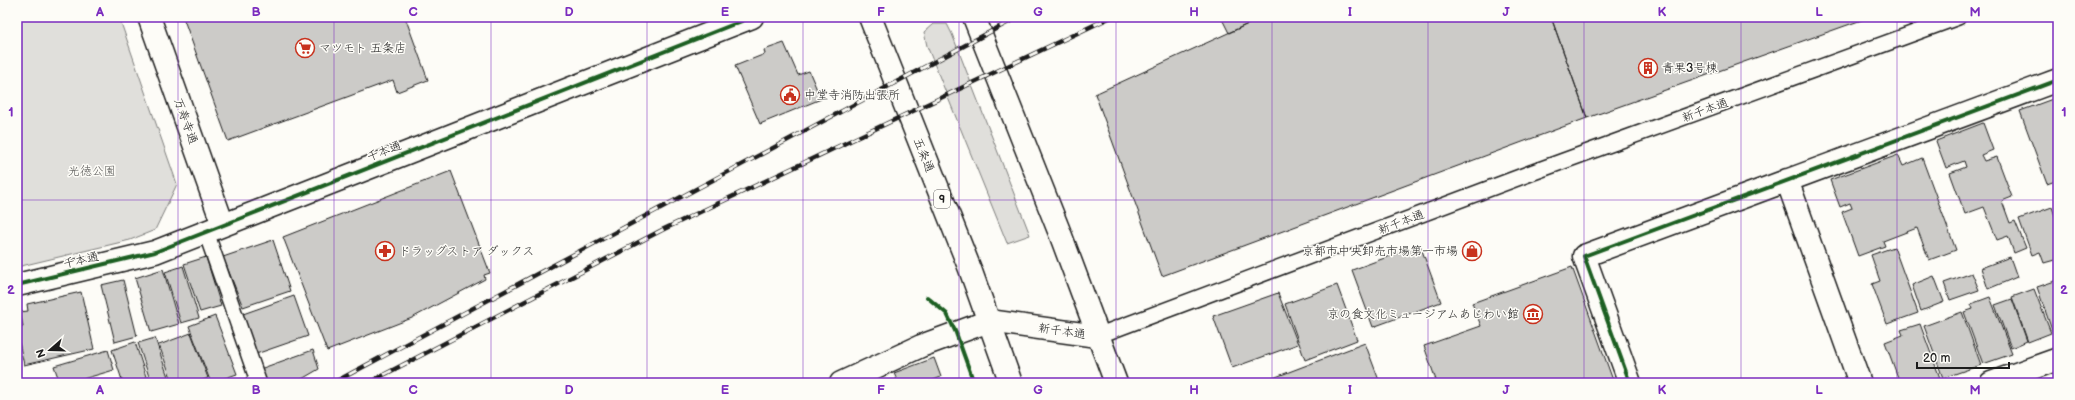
<svg xmlns="http://www.w3.org/2000/svg" width="2075" height="400" viewBox="0 0 2075 400" font-family="'Balsamiq Sans','Klee One',sans-serif">
	<style>
		.green { fill: #e0dfdb; stroke: #7e7e7c }
		.building { fill: #cccbc8; stroke: #1c1c1c }
		.lines { fill: none; stroke-linecap: round; stroke-linejoin: round }
		.service-casing { stroke: #1c1c1c; stroke-width: 18 }
		.minor-casing { stroke: #1c1c1c; stroke-width: 25 }
		.tertiary-casing { stroke: #1c1c1c; stroke-width: 25 }
		.trunk-casing { stroke: #1c1c1c; stroke-width: 25 }
		.service { stroke: #fdfcf7; stroke-width: 15 }
		.minor { stroke: #fdfcf7; stroke-width: 22 }
		.tertiary { stroke: #fdfcf7; stroke-width: 22 }
		.trunk { stroke: #fdfcf7; stroke-width: 22 }
		.rail-casing { stroke: #1c1c1c; stroke-width: 4.5 }
		.rail { stroke: #fdfcf7; stroke-width: 3; stroke-dasharray: 9; stroke-linecap: butt }
		.cycleway-casing { stroke: #fdfcf7; stroke-width: 6 }
		.cycleway { stroke: #1b5e20; stroke-width: 4 }
		.grid { fill: none; stroke: #7b2cbf; stroke-width: 1; stroke-opacity: 0.55 }
		.labels { text-anchor: middle; stroke-width: 3; stroke-linejoin: round; paint-order: stroke }
		.shield { fill: #fdfcf7; stroke: #605f5e; stroke-width: 1 }
		.shield-label { font-size: 11px; font-weight: bold; fill: #1c1c1c }
		.poi-label { font-size: 12px; fill: #1c1c1c; stroke: #fdfcf7; text-anchor: start }
		.street-label { font-size: 12px; fill: #1c1c1c; stroke: #fdfcf7 }
		.park-label { font-size: 12px; fill: #575655; stroke: #fdfcf7 }
		.neatline { fill: none; stroke: #7b2cbf; stroke-width: 1.5 }
		.grid-label { font-size: 13px; text-anchor: middle; font-weight: bold; fill: #7b2cbf }
	</style>
	<rect width="100%" height="100%" fill="#fdfcf7"/>
	<filter id="ink" filterUnits="userSpaceOnUse"><feTurbulence type="fractalNoise" baseFrequency=".025" numOctaves="2"/><feDisplacementMap in="SourceGraphic" scale="8" xChannelSelector="R" yChannelSelector="G"/><feConvolveMatrix kernelMatrix="1 2 1 2 8 2 1 2 1" color-interpolation-filters="sRGB"/></filter>
	<g filter="url(#ink)">
		<path class="green" d="M17,17h102l58,167 -22,46 -25,10 -113,27z
			M933,24h14l5,10 78,201 -23,8 -80,-197 -3,-14z"/>
		<path class="building" d="M183,17h222l23,63 -31,12 -4,-12 -165,61z
			M1221,17h42l-34,16z
			M1263,17h288l36,101 -425,158 -67,-182z
			M1551,17h319l-283,101z
			M784,43l14,32 11,-4 12,28 -61,25 -25,-58 30,-12 -1,-4z
			M2058,97v83l-11,4 -27,-73z
			M1983,123l10,27 -12,5 3,6 13,-4 15,40 -10,4 8,22 5,-2 11,27 -12,5 -6,-17 -11,4 -13,-33 -19,7 -15,-41 16,-6 -2,-6 -18,7 -10,-27z
			M1898,155l5,11 19,-8 34,92 -27,10 -12,-32 -34,13 2,5 -27,10 -16,-44 10,-4 -2,-5 -10,4 -10,-27z
			M451,171l39,102 -6,2 1,4 -73,39 -85,33 -44,-114z
			M2052,207l6,18v34l-14,4 -4,-11 -8,3 -13,-36z
			M273,240l17,51 -47,16 -20,-50z
			M1420,245l21,57 -68,25 -21,-57z
			M1894,247l24,66 -31,11 -15,-40 8,-3 -9,-26z
			M206,257l15,49 -21,6 -16,-48z
			M2010,257l7,20 -29,12 -7,-21z
			M183,266l16,52 -18,5 -16,-51z
			M1572,267l42,116h-177l-13,-37 57,-20 -9,-23z
			M163,269l16,55 -28,8 -16,-54z
			M1972,273l7,17 -29,10 -6,-17z
			M1934,276l10,26 -23,9 -9,-26z
			M123,280l14,56 -22,6 -14,-57z
			M2058,280v55l-4,1 -17,-49z
			M1337,285l20,55 -52,20 -20,-56z
			M2034,289l17,44 -23,9 -16,-45z
			M81,292l13,57 -70,16 -7,-32v-6l6,-1 -3,-14 8,-1 -1,-7z
			M1278,293l20,51 -66,24 -19,-52z
			M294,296l14,40 -52,18 -13,-40z
			M1990,297l22,57 -29,10 -19,-52 9,-3 -2,-5z
			M2012,299l15,42 -16,7 -16,-43z
			M1962,312l19,53 -38,13 -19,-52z
			M215,316l22,58 -26,9 -22,-57z
			M1920,324l20,54 -13,5h-27l-15,-41 18,-7 -2,-5z
			M191,333l17,45 -12,5h-23l-14,-38z
			M155,338l15,45h-19l-13,-40z
			M135,342l13,41h-25l-11,-33z
			M1365,343l15,40h-120z
			M108,350l6,20 -38,11 1,2h-17l-6,-17z
			M313,350l6,19 -24,14h-30l-5,-14z
			M934,358l7,19 -15,6h-28l-4,-10z"/>
		<g class="lines">
			<g class="service-casing">
				<path id="service" d="M206,232l52,149 -5,2
					M1097,336l431,-162 430,-157"/>
			</g>
			<g class="minor-casing">
				<path id="minor" d="M1787,180l73,203
					M841,383l80,-37 68,-25 108,15
					M1630,383l-46,-127 474,-176
					M1991,383l67,-24"/>
			</g>
			<g class="tertiary-casing">
				<path id="tertiary" d="M149,17l74,208
					M17,285l138,-33 597,-235"/>
			</g>
			<g class="trunk-casing">
				<path id="trunk" d="M870,17l100,252 41,114
					M974,17l87,219 55,147"/>
			</g>
			<use href="#service" class="service"/>
			<use href="#minor" class="minor"/>
			<use href="#tertiary" class="tertiary"/>
			<use href="#trunk" class="trunk"/>
			<g class="rail-casing">
				<path id="rail" d="M333,383l685,-366
					M368,383l296,-154 447,-212"/>
			</g>
			<use href="#rail" class="rail"/>
			<g class="cycleway-casing">
				<path id="cycleway" d="M17,285l138,-33 597,-235
					M927,297l20,17 9,19 18,50
					M1630,383l-46,-127 474,-176"/>
			</g>
			<use href="#cycleway" class="cycleway"/>
		</g>
	</g>
	<path class="grid" d="M178,17v366M334,17v366M491,17v366M647,17v366M803,17v366M959,17v366M1116,17v366M1272,17v366M1428,17v366M1584,17v366M1741,17v366M1897,17v366M17,200h2041"/>
	<defs>
		<g id="supermarket-ring" transform="scale(1)"><circle r="9.5" fill="#fdfcf7" stroke="#c8321e" stroke-width="1.5"/><path d="M-6-5.5h2.5l.6 2H6L4.5 2H-2.5L-4.4-4H-6ZM-1.5 3.2a1.3 1.3 0 1 0 .1 0ZM3 3.2a1.3 1.3 0 1 0 .1 0Z" fill="#c8321e"/></g>
		<g id="building-ring" transform="scale(1)"><circle r="9.5" fill="#fdfcf7" stroke="#c8321e" stroke-width="1.5"/><path d="M-4-6H4V6H1V3H-1V6H-4ZM-2.5-4.3h1.7v1.8h-1.7ZM.8-4.3h1.7v1.8H.8ZM-2.5-1h1.7V.8h-1.7ZM.8-1h1.7V.8H.8Z" fill="#c8321e"/></g>
		<g id="civic-ring" transform="scale(1)"><circle r="9.5" fill="#fdfcf7" stroke="#c8321e" stroke-width="1.5"/><path d="M-.6-6.5H3V-4.5H.6V-3L4-1V1h2V6H-6V1h2V-1L-.6-3ZM-1.2 2.5V6h2.4V2.5Z" fill="#c8321e"/></g>
		<g id="pharmacy-ring" transform="scale(1)"><circle r="9.5" fill="#fdfcf7" stroke="#c8321e" stroke-width="1.5"/><path d="M-2-6h4v4h4v4h-4v4h-4v-4h-4v-4h4Z" fill="#c8321e"/></g>
		<g id="shop-ring" transform="scale(1)"><circle r="9.5" fill="#fdfcf7" stroke="#c8321e" stroke-width="1.5"/><path d="M-5-2.5h2.3a2.7 3.5 0 0 1 5.4 0H5L5.5 6h-11ZM-1.5-2.5h3a1.5 2.3 0 0 0-3 0Z" fill="#c8321e"/></g>
		<g id="museum-ring" transform="scale(1)"><circle r="9.5" fill="#fdfcf7" stroke="#c8321e" stroke-width="1.5"/><path d="M0-6L6-3V-2H-6V-3ZM-5-1h2V3h-2ZM-1-1h2V3h-2ZM3-1h2V3H3ZM-6 4H6V6H-6Z" fill="#c8321e"/></g>
	</defs>
	<g fill-rule="evenodd">
		<use href="#supermarket-ring" x="305" y="48"/>
		<use href="#building-ring" x="1648" y="68"/>
		<use href="#civic-ring" x="790" y="95"/>
		<use href="#pharmacy-ring" x="385" y="251"/>
		<use href="#shop-ring" x="1472" y="251"/>
		<use href="#museum-ring" x="1533" y="314"/>
	</g>
	<g class="labels">
		<rect class="shield" x="934" y="190" width="16" height="18" rx="3"/>
		<g class="shield-label">
			<text x="942" y="203">9</text>
		</g>
		<g class="poi-label">
			<text x="319" y="52">マツモト 五条店</text>
			<text x="1662" y="72">青果3号棟</text>
			<text x="804" y="99">中堂寺消防出張所</text>
			<text x="399" y="255">ドラッグストア ダックス</text>
			<text x="1458" y="255" text-anchor="end">京都市中央卸売市場第一市場</text>
			<text x="1519" y="318" text-anchor="end">京の食文化ミュージアムあじわい館</text>
		</g>
		<g class="street-label">
			<text transform="translate(1705 110) rotate(-20)" y="4">新千本通</text>
			<text transform="translate(186 121) rotate(70)" y="4">万寿寺通</text>
			<text transform="translate(384 151) rotate(-21)" y="4">千本通</text>
			<text transform="translate(924 155) rotate(68)" y="4">五条通</text>
			<text transform="translate(1401 222) rotate(-21)" y="4">新千本通</text>
			<text transform="translate(81 260) rotate(-13)" y="4">千本通</text>
			<text transform="translate(1062 331) rotate(8)" y="4">新千本通</text>
		</g>
		<g class="park-label">
			<text x="92" y="175">光徳公園</text>
		</g>
	</g>
	<rect width="2075" height="400" fill="none" stroke="#fdfcf7" stroke-width="44"/>
	<g transform="translate(50 350) rotate(250)" stroke="#fdfcf7" stroke-width="3" paint-order="stroke">
	<path d="M0-3L7 15L0 10L-7 15Z" fill="#1c1c1c"/>
	<text y="-6" font-size="11" font-weight="bold" text-anchor="middle" fill="#1c1c1c">N</text>
	</g>
	<path d="M1917 362v6h92v-6" fill="none" stroke="#1c1c1c" stroke-width="2"/>
	<text x="1923" y="362" font-size="12" fill="#1c1c1c" stroke="#fdfcf7" stroke-width="3" paint-order="stroke">20 m</text>
	<rect x="22" y="22" width="2031" height="356" class="neatline"/>
	<g class="grid-label">
		<text x="100" y="16">A</text>
		<text x="256" y="16">B</text>
		<text x="413" y="16">C</text>
		<text x="569" y="16">D</text>
		<text x="725" y="16">E</text>
		<text x="881" y="16">F</text>
		<text x="1038" y="16">G</text>
		<text x="1194" y="16">H</text>
		<text x="1350" y="16">I</text>
		<text x="1506" y="16">J</text>
		<text x="1662" y="16">K</text>
		<text x="1819" y="16">L</text>
		<text x="1975" y="16">M</text>
		<text x="11" y="116">1</text>
		<text x="2064" y="116">1</text>
		<text x="11" y="294">2</text>
		<text x="2064" y="294">2</text>
		<text x="100" y="394">A</text>
		<text x="256" y="394">B</text>
		<text x="413" y="394">C</text>
		<text x="569" y="394">D</text>
		<text x="725" y="394">E</text>
		<text x="881" y="394">F</text>
		<text x="1038" y="394">G</text>
		<text x="1194" y="394">H</text>
		<text x="1350" y="394">I</text>
		<text x="1506" y="394">J</text>
		<text x="1662" y="394">K</text>
		<text x="1819" y="394">L</text>
		<text x="1975" y="394">M</text>
	</g>
</svg>
